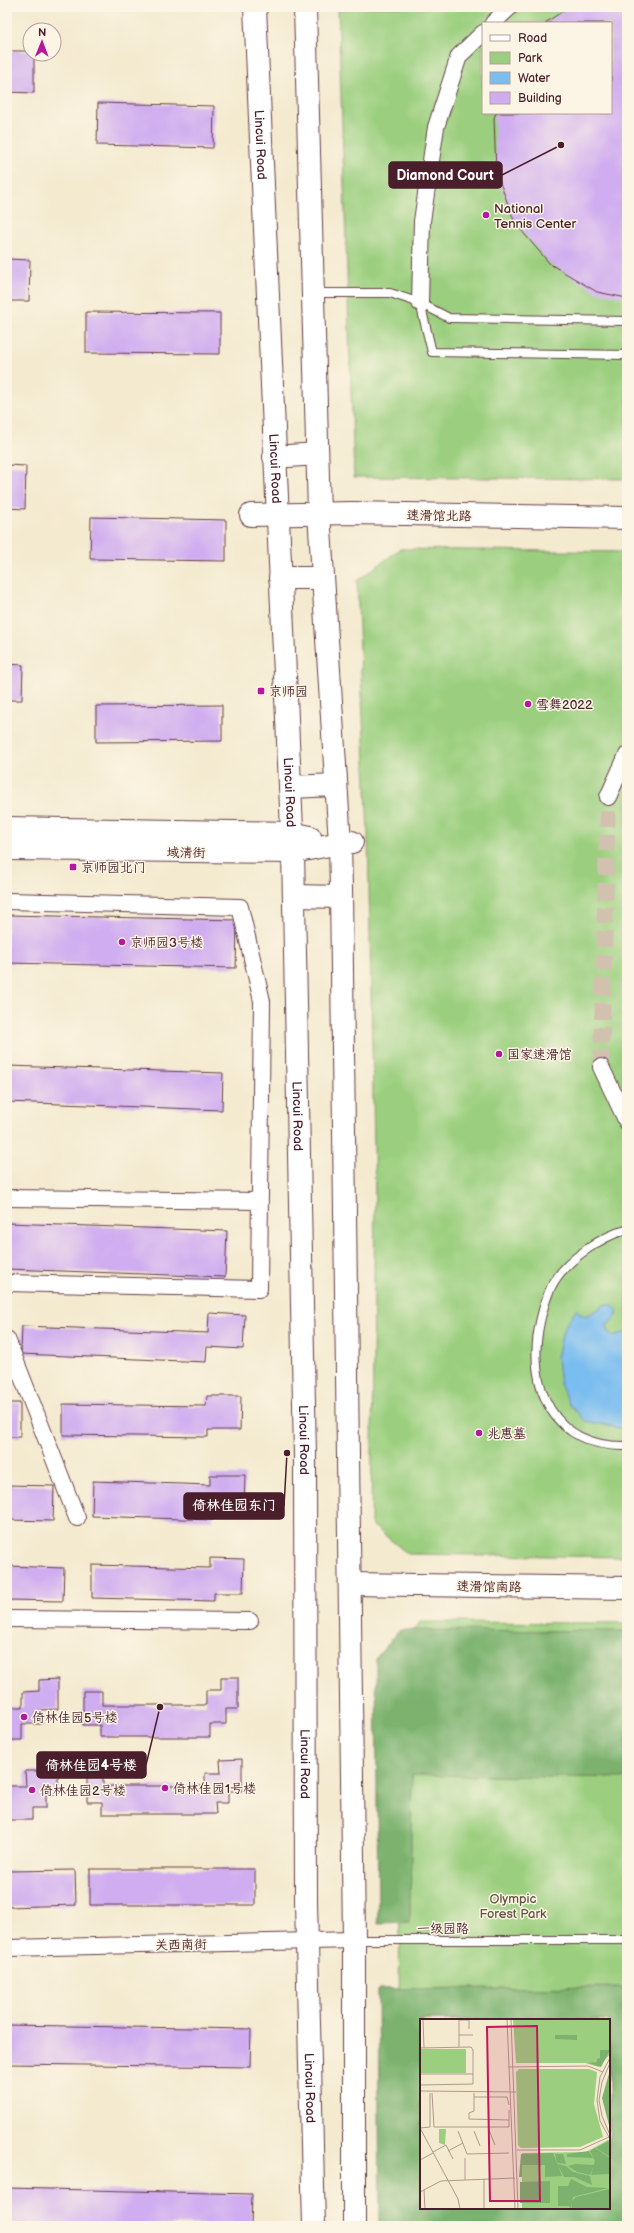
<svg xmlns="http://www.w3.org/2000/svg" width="634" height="2233" viewBox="0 0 634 2233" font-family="'Balsamiq Sans','LXGW WenKai TC',sans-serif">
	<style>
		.green { fill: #9bcf7f; stroke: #727755; fill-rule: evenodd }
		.forest { fill: #7cb26e; stroke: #63684c; fill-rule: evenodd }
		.water { fill: #7abdf0; stroke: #626e8e }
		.building { fill: #d0adf0 }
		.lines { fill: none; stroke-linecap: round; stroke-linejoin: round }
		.street-tunnel { stroke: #d2c1af; stroke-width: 16; stroke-dasharray: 16 8; stroke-linecap: butt }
		.lane-casing { stroke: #643d44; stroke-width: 10 }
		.street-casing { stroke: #643d44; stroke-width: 18 }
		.secondary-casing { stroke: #643d44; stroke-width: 24 }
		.primary-casing { stroke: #643d44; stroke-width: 24 }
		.lane { stroke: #fff; stroke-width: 8 }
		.street { stroke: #fff; stroke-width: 16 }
		.secondary { stroke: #fff; stroke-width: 22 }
		.primary { stroke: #fff; stroke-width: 22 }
		.poi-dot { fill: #b5179e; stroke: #fcf5e5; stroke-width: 1.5 }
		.labels { text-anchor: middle; stroke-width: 3; stroke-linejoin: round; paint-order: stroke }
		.street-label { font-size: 13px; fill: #4a1f2b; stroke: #fcf5e5 }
		.poi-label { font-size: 13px; fill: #4a1f2b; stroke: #fcf5e5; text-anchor: start }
		.park-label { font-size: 13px; fill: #625444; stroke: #fcf5e5 }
		.inset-road { fill: none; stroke: #b0998e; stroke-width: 1 }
		.view { fill: #c2185b; fill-opacity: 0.15; stroke: #c2185b; stroke-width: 2 }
		.inset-edge { fill: none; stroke: #4a1f2b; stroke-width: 2 }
		.leader { fill: none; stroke: #4a1f2b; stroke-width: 1.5 }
		.callout-dot { fill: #4a1f2b; stroke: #fcf5e5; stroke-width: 1.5 }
		.callout { fill: #4a1f2b; stroke: #4a1f2b; stroke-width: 1.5 }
		.callout-label { font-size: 14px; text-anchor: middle; font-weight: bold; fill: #fff }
	</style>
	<rect width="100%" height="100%" fill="#fcf5e5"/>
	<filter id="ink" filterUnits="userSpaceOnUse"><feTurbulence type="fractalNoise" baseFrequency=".025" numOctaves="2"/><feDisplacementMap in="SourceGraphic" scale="8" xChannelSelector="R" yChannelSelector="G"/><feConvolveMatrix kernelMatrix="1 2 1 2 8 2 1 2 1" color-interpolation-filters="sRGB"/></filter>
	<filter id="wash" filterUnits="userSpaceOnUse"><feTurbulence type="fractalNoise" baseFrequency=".012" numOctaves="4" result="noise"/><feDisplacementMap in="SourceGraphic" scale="16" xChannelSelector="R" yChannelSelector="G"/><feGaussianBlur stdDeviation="0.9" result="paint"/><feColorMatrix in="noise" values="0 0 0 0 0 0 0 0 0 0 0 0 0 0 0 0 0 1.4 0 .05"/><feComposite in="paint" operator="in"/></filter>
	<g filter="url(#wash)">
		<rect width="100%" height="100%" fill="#f4ead0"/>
		<path class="green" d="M338,7h289v472l-273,-2zM483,23h128v90h-128z
			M400,549l227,3v1005l-219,-3 -37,-30 4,-324 -7,-366 -11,-253z
			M420,1622l207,1v603h-229l3,-576zM421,2020h188v188h-188z"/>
		<path class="forest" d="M400,1630l227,1v147l-215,-3 -2,147 -32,1 -2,-265z
			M627,1987v239h-247l-2,-237zM421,2020h188v188h-188z"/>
		<path class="water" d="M606,1304l7,1 4,5v6l-10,9 2,8 4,3 14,-4v95l-8,1 -34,-7 -16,-17 -9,-20 -3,-26 6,-28 13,-21 4,5 6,2z"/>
		<g id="blocks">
			<path class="building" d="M569,7h58v291l-30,-6 -47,-28 -35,-41 -19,-51 -2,-54 2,-5h115v-90h-66z
				M7,51h23v3h4v39l-27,-1z
				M98,103l116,3 -1,42 -116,-3z
				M7,259l23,1 -1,41h-22z
				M86,312l134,1v41l-134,-1z
				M7,465l19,1 -1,43 -18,-1z
				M91,517l135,3v41l-136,-2z
				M7,664l16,1 -1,35h-15z
				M222,705v36l-126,1v-36z
				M7,915l230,5 -1,48 -229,-5z
				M7,1066l216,7 -1,37 -215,-8z
				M7,1223l220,8 -2,46 -218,-8z
				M209,1313l36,2 -2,34 -36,-2 -1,15 -185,-8 1,-28 186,7z
				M207,1396h34l-1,34h-32v7l-145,-2v-31l143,2z
				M7,1403h13v34h-13z
				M210,1475h35l-1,37 -31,-1v9l-121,-4 1,-35 117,4z
				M7,1485l47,1 -1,35 -46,-1z
				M210,1558l34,1 -1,34h-29v8l-122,-3v-33l118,3z
				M7,1566l57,2 -1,33 -56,-1z
				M221,1677h17v32h-12v15h-16v13h-110v-12h-17v-34h19v14h104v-15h15z
				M58,1679v30l-17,1 1,14h-20v16h-15v-33h16v-15l16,-1v-11z
				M41,1759h17v35h-12v14h-14v12h-25v-34h19l-1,-15h16z
				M242,1759v32h-14v12h-13l1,11h-114v-12h-15v-28l16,-1v13h102v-13h16l-1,-13z
				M90,1869h165v36h-165z
				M75,1870l1,35 -69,2v-36z
				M7,2025l244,4 -1,38 -243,-3z
				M7,2188l245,6 -1,32 -244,-2z"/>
		</g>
	</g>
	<g filter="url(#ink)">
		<use href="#blocks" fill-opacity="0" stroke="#643d44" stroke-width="1"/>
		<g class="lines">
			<path class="street-tunnel" d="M601,1067l7,-270"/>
			<g class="lane-casing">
				<path id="lane" d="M314,293h76l30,10 29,15 178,3
					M420,303l12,49 195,3
					M627,1230c-24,5 -60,30 -73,52 -7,11 -11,27 -14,40 -14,65 13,126 87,124
					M354,1940h273"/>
			</g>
			<g class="street-casing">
				<path id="street" d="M493,23l17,-16
					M420,303l2,-82 14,-94 23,-71 24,-23
					M608,797l19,-42
					M7,901l233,6 22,94 -3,288 -252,-6
					M601,1067l26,55
					M7,1198l253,3
					M7,1339l70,179
					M7,1619l243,2
					M7,1948l347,-8"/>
			</g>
			<g class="secondary-casing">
				<path id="secondary" d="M251,515l100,-2 276,5
					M7,828l285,5 18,4
					M7,849l286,3 47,-9 12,-1
					M350,1584l277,4"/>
			</g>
			<g class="primary-casing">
				<g id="primary">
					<path id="s1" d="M255,7l38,845 12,603 1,447 8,324"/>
					<path d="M305,7l14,506 21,330 1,46 13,1051v286"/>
					<path d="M274,457l43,-3"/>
					<path d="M280,578h43"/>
					<path d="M290,787l46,-2"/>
					<path d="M294,896l47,1"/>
				</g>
			</g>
			<use href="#lane" class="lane"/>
			<use href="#street" class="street"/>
			<use href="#secondary" class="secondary"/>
			<use href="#primary" class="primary"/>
		</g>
	</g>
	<g class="poi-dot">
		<circle cx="486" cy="215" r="4"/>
		<rect x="257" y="687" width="8" height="8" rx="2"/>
		<circle cx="528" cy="704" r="4"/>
		<rect x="69" y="863" width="8" height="8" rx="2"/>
		<circle cx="122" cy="942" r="4"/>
		<circle cx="499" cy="1054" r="4"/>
		<circle cx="479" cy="1433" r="4"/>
		<circle cx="24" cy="1717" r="4"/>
		<circle cx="165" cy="1788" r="4"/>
		<circle cx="32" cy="1790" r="4"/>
	</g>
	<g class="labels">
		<g class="street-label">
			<text dy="5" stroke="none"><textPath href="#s1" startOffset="138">Lincui Road</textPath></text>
			<text dy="5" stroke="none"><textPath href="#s1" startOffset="462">Lincui Road</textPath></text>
			<text transform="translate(439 515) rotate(1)" y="5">速滑馆北路</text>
			<text dy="5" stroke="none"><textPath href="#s1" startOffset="786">Lincui Road</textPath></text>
			<text transform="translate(186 852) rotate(1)" y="5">域清街</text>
			<text dy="5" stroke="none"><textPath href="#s1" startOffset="1110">Lincui Road</textPath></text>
			<text dy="5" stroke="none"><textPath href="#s1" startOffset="1434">Lincui Road</textPath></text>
			<text transform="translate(489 1586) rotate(1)" y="5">速滑馆南路</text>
			<text dy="5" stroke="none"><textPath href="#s1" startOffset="1758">Lincui Road</textPath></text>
			<text x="443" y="1933">一级园路</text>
			<text transform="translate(181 1944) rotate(-1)" y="5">关西南街</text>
			<text dy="5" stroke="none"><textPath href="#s1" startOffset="2082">Lincui Road</textPath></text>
		</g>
		<g class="poi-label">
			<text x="494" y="213">National<tspan x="494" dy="15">Tennis Center</tspan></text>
			<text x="269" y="696">京师园</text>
			<text x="536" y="709">雪舞2022</text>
			<text x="81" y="872">京师园北门</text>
			<text x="130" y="947">京师园3号楼</text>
			<text x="507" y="1059">国家速滑馆</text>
			<text x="487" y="1438">兆惠墓</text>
			<text x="32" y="1722">倚林佳园5号楼</text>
			<text x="173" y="1793">倚林佳园1号楼</text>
			<text x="40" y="1795">倚林佳园2号楼</text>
		</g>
		<g class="park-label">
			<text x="513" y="1903">Olympic<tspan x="513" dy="15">Forest Park</tspan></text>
		</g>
	</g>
	<g transform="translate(420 2019)">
		<rect width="190" height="190" fill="#f4ead0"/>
		<path d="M93,0h97v35l-11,13 -14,-4h-69zM0,30h46v24h-46zM99,50h70l8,3 -3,32 9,33 -23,10 -59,1 -3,-3 -2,-73zM19,110h7l-1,16 -6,-2zM190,120v70h-88v-56l64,-1z" fill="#9bcf7f"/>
		<path d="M135,16h22v5l-22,-1zM180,31h10l-9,17 -13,-4 9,-1v-3l3,-1zM190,51l-1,20 1,39 -8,-31zM188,122l2,3v13l-14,-9zM175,129l15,10v16l-19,1 4,-14 -5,-10zM169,132l4,7 -26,-1v-3zM133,134l9,23 -17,1v-12h-23v12h-3l2,-23zM135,135h8l3,10 -9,-1zM137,145l9,2 7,6 17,4 2,9 -18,-8h-10zM155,145l19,1 -4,10 -13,-3 -9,-6zM151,160l16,8 21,1 -35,9 -2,12 -2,-3h-11v-20h10zM130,162v22h-30v-21zM190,170v20h-38v-8l4,-4z" fill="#7cb26e"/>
		<path class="inset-road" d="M3,0l1,29M87,0l8,190M91,0l7,190M39,1h10v9M39,16h14M39,28v-28M0,29l51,-1 2,3v34l-53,1M190,39l-10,19 -3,23 3,21 10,18M190,44l-8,19 -3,18 3,16 8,19M88,48l80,-1 15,6M0,55h53M0,72l96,1M12,74l2,34h75v-17M54,74v18l-5,2v6l40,1M54,78h33l2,8M0,109l38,71 2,10M0,109l10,-1v-34M69,111l6,15M38,112l9,23 42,-1M54,112l6,15M97,131h63l29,-13M28,132l15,-8M13,133l13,-7 7,14M45,139v22M0,141l13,-7M4,171l1,19M0,173l21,-11 74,-3M64,190v-30"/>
		<path class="view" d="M117,7l3,175h-50l-3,-174z"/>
		<rect width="190" height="190" class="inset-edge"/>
	</g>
	<path class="leader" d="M561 145L502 175M287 1453L284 1506M160 1707L146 1765"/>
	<g class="callout-dot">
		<circle cx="561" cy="145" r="4"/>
		<circle cx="287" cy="1453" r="4"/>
		<circle cx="160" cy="1707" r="4"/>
	</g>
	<g class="callout">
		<rect x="389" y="162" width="113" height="26" rx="4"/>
		<rect x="184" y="1493" width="100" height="26" rx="4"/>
		<rect x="37" y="1752" width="109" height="26" rx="4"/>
	</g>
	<g class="callout-label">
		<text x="445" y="180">Diamond Court</text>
		<text x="234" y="1510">倚林佳园东门</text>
		<text x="91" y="1770">倚林佳园4号楼</text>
	</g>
	<rect width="634" height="2233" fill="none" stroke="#fcf5e5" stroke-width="24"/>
	<rect x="482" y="22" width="130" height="92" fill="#fcf5e5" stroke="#b59f9b"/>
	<rect x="490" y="35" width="20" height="6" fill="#ffffff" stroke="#b59f9b"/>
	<text x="518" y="42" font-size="12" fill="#4a1f2b">Road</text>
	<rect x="490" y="52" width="20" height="12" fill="#9bcf7f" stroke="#b59f9b"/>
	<text x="518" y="62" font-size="12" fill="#4a1f2b">Park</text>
	<rect x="490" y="72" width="20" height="12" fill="#7abdf0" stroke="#b59f9b"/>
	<text x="518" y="82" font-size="12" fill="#4a1f2b">Water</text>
	<rect x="490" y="92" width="20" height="12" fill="#d0adf0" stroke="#b59f9b"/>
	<text x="518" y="102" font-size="12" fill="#4a1f2b">Building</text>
	<g transform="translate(42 42) rotate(1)"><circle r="19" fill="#fcf5e5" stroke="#b59f9b"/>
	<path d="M0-3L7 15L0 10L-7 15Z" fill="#b5179e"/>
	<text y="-6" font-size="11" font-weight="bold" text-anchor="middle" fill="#4a1f2b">N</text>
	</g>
</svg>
